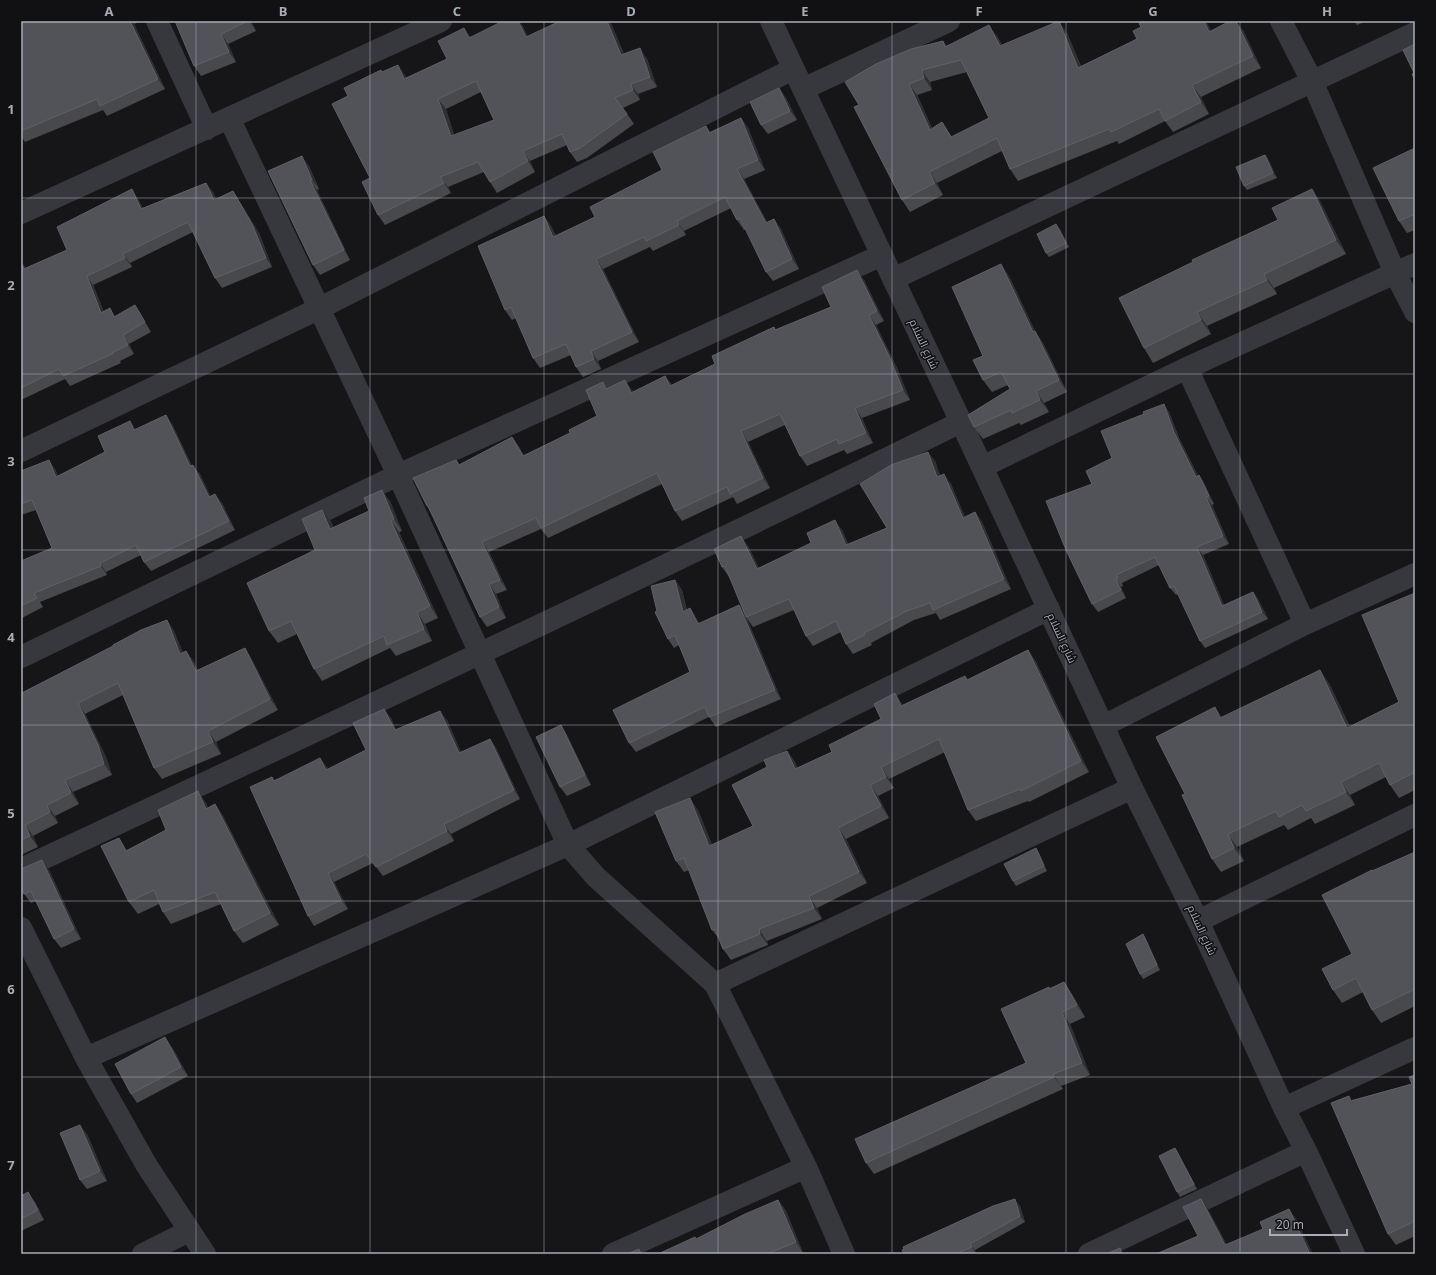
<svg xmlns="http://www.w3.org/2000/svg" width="1436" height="1275" viewBox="0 0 1436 1275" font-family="'Noto Sans',Cairo,sans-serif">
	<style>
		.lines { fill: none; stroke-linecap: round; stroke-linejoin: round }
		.minor { stroke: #37383d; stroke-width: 22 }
		.wall { fill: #47494d; fill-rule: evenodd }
		.shaded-wall { fill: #2f3033 }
		.building { fill: #525359; stroke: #5f6168; fill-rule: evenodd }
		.grid { fill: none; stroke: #a8adb8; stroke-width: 1; stroke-opacity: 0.55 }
		.labels { text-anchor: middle; stroke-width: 3; stroke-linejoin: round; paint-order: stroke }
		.street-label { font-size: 11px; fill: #a8adb8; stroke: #111113 }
		.neatline { fill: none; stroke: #a8adb8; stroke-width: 1.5 }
		.grid-label { font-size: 13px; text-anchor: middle; font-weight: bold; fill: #a8adb8 }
	</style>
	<rect width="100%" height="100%" fill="#161618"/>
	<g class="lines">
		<path class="minor" d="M157,21l50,108
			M771,21l190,401 171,366 66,133 86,187 22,43 48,103
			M1281,21l31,60 83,192 20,39
			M803,89l146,-68
			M229,118l169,357 170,370 28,32 119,107 91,183 38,87
			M21,213l420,-192
			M893,279l522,-246
			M1187,368l118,256
			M21,451l297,-142 475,-240
			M982,467l205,-99 228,-104
			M21,657l377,-182 484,-220
			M1103,726l202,-102 110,-50
			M21,869c314,-147 629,-294 940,-447
			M1198,921l217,-106
			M21,928l65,130 61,108 58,88
			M715,984l417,-196
			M86,1058l482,-213 481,-236
			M1284,1108l131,-60
			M143,1254l46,-23
			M613,1254l193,-87
			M1089,1254l217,-103"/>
	</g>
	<path class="wall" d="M21,21h120l-7,3 31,65 -58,27 -4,-6 -78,32 -4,-6z
		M175,21h76l5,10 -28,13 8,18 -35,14 -7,-10z
		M610,21l14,33 23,5 10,28 -19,7 2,6 -17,8 11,16 -47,34 -10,4 -7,-10 -3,-7 -37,16 5,11 -38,21 -7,-11 -6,-10 -36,15 3,6 -66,32 -7,-10 -8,-37 -22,-82 34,-24 23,3 1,3 41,-19 23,-22 52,-12 6,12zM481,92l13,28 -40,15 -8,-26z
		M1138,21h68l5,10 32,-1 18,38 -60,29 8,17 -36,18 -8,-11 -46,23 -2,-3 -99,40 -8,-12 -8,-18 -65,32 6,12 -33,17 -8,-12 -43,-95 84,-64 4,5 50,-10 5,9 65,-12 14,33 56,-27 4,-12zM967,72l22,46 -37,19 -10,-15 -10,6 -15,-33 15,-5 -2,-8z
		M1354,21h13l-10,4z
		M779,88l7,10 11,22 -29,14 -7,-9z
		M741,118l7,10 17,42 -21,9 23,43 7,-3 7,10 18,40 -26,12 -7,-9 -20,-43 -2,1 -7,-10 -6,-12 -47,23 2,4 -33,16 -3,-4 -47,22 36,73 -41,19 3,8 -18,8 -7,-10 -5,-12 -31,13 -7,-10 -17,-40 -4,2 -7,-10 39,-94 7,10 5,10 39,-19 67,-47 44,-44 4,6z
		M1415,148v82l-8,3 -8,-12z
		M1265,155l3,4 9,19 -30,12 -3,-4z
		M309,166l10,23 -2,1 33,70 -30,15 -7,-10z
		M206,183l7,9 3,7 17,-8 6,10 20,32 13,34 -50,21 -7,-10 -22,-46 -63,31 2,4 -39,18 11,27 6,-4 5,9 20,-12 6,10 10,17 -22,12 5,10 -14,7 1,2 -51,23 -5,-7 -44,21v-140l4,8 42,-18 71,-51 5,9z
		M1312,189l9,14 25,51 -72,34 3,6 -70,32 4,8 -58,29 -9,-15 49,-86 85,-42z
		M1060,229l9,18 -20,10 -3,-4z
		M1009,276l26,55 8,12 24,49 -23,11 5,9 -28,13 -2,-2 -36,16 -9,-12 36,-38 -2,-4 -16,7 -9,-12v-24z
		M864,280l20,41 -8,4 21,43 13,32 -48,18 11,25 -26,11 -3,-4 -37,16 -7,-10 -15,-31 -37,17 22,46 -33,16 -4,-7 -51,24 -7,-10 -13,-27 -114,54 -7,-9 -52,23 18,38 -11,4 10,24 -19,9 -7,-10 -49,-104 -4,-7 85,-69 7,10 5,9 46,-23 27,-17 11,-28 24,2 1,2 32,-16 7,9 43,-21 59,-37 2,3 55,-23z
		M1169,412l11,28 18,36 1,-1 5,8 10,21 -2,1 17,39 -26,11 21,50 29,-13 5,7 10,20 -63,29 -5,-7 -22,-47 -2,1 -6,-7 -11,-23 -37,18 1,3 -2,1 5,11 -28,14 -6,-8v-120l20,-26z
		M172,424l20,42 8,8 10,22 12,7 13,27 -84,41 -7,-9 -3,-7 -35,17 1,3 -67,27 3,5 -21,11 -1,-2v-55l31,-13 -16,-38 -15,5v-44l34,-2 3,7 47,-24 31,-22z
		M935,461l5,15 11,8 14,33 10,-5 7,10 29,67 -71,31 -4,-7 -22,7 -43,23 1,2 -19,9 -7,-10 -5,-12 -28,14 -7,-10 -12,-26 -41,17 -7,-10 -16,-40h-1l-7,-10 26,-21 11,22 83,-38 6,14 39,-16z
		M390,501l12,30 -3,1 39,86 -13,6 7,17 -36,15 -6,-8 -68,33 -8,-12 -17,-35 -19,9 -9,-12 46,-81 16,-29 2,7z
		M675,580l7,10 5,20 3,-2 9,15 40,-18 6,9 36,85 -65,28 -7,-10 -73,35 -7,-9 61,-71 -11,-27 -5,3 -6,-9 -11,-28z
		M1415,593v197l-16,8 -9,-13 -4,-8 -36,18 5,10 -40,19 -4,-6 -23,12 -4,-5 -47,22 7,14 -23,11 -9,-13 -27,-65 37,-77 107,-34 21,44 49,-25z
		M167,620l7,11 9,22 3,-2 8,11 4,8 47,-22 7,12 26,50 -62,32 5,12 -59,25 -8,-11 -31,-73 -38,19 21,43 6,18 -39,17 6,12 -24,12 3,7 -25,13 5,11 -17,8v-167l2,4z
		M1028,650l8,12 53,110 -60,30 -1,-1 -52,20 -8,-11 -23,-58 -56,27 5,9 -16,8 11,22 -43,21 21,44 -50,25 5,11 -55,22 1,4 -37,15 -8,-11 -3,-9 -8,-10 -23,-60 -5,2 -8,-11 22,-51 14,35 41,-19 14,-59 20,-16 8,11 2,6 35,-16 71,-47 65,-25z
		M391,718l5,12 51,-10 14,33 29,-14 6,9 24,51 -69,35 3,7 -71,35 -10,-13 -39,19 14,27 -34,17 -6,-10 -36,-139 2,3 53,-13 1,2 38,-19z
		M561,725l6,10 24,50 -24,11 -7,-9z
		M206,803l2,5 7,-4 8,12 56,109 -36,18 -9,-12 -13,-27 -50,20 -8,-12 -4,-8 -21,10 -9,-12 -2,-52 39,-20z
		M1415,852v154l-34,17 -9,-13 -9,-18 -21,11 -9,-13 19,-36 21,-83z
		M1039,853l8,18 -31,15 -3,-5z
		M49,870l32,69 -20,9 -7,-9 -18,-38 -5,2 -7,-9z
		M1143,934l3,5 14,31 -17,9 -3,-5z
		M1064,982l8,12 13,23 -15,7 20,51 -29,11 2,3 -189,85 -8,-11 160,-100 23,-76 1,2z
		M172,1047l16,29 -51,27 -6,-9z
		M1415,1075v161l-19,9 -8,-11 -36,-134 60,-16z
		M87,1134l20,47 -20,8 -7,-9z
		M1175,1148l3,5 19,36 -17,8 -3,-5z
		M21,1196l14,6 9,18 -23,11z
		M778,1200l8,11 17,42 -3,1h-142l38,-15z
		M1020,1206l5,16 -50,28 1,4h-72z"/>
	<path class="shaded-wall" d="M130,21h2l2,3 31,65 -7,-10z
		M249,21h2l5,10z
		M518,21h1l3,4 11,22 -7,-10z
		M607,21h3l19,44 -8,-10z
		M1059,21l8,12 19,46 -8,-11z
		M1204,21h2l11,22 -8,-11z
		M1236,21l7,9 18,38 -8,-12z
		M989,25l8,11 11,21 -8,-11z
		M464,28l7,10h-2z
		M221,34l7,10 8,18 -7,-10z
		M943,41l8,11 -6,-5z
		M640,48l7,11 10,28 -7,-10z
		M398,65l7,10 6,14 -7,-10z
		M922,70l8,12 2,8 -8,-12z
		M631,84l7,10 2,6 -7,-10z
		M909,84l8,11 21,46 -8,-11z
		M1192,85l9,12 8,17 -8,-12z
		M779,88l7,10 11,22 -7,-9z
		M438,99l8,10 12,37 -7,-10z
		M741,118l7,10 17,42 -7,-10z
		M942,122l8,12 9,15 -8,-12z
		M523,151l7,10 5,11 -7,-11z
		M1265,155l3,4 9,19 -4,-5z
		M302,156l7,10 10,23 -7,-9z
		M737,169l7,10 29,54 -7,-10z
		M929,172l8,11 6,12 -8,-12z
		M440,177l8,10 3,6 -7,-10z
		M310,180l7,10 33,70 -6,-10z
		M206,183l7,9 8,17 -7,-9z
		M132,189l6,10 10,19 -7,-9z
		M1312,189l9,14 25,51 -10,-14z
		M233,191l6,10 20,32 13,34 -6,-9z
		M544,216l7,10 9,21 -7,-10z
		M774,219l7,10 18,40 -7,-10z
		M677,221l7,10 2,4 -7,-10z
		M1056,224l4,5 9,18 -3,-4z
		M123,254l7,9 2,4 -7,-9z
		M596,259l7,10 36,73 -7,-10z
		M21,260l10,18 -10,-15z
		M1001,264l8,12 26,55 8,12 24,49 -8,-12 -26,-48z
		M857,270l7,10 20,41 -7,-10z
		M1264,274l10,14 3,6 -10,-14z
		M87,276l6,9 15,37 -7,-9z
		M1197,312l10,14 4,8 -10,-14z
		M869,315l7,10 21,43 13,32 -7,-10z
		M123,335l6,9 5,10 -6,-9z
		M591,351l7,10 3,8 -7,-10z
		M665,376l7,10h-2z
		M625,380l7,10 6,13 -7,-10z
		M1036,391l8,12 5,9 -9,-12z
		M1164,404l5,8 11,28 22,45 -6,-8 -22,-45z
		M855,408l7,10 11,25 -7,-10z
		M166,415l6,9 24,51 -6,-9z
		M130,421l6,9h-2z
		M741,431l7,11 22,46 -7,-10z
		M512,437l7,10 11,19 -7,-10z
		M928,452l7,9 9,26 -7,-10z
		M49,460l6,9 7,17 -6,-9z
		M193,465l7,9 15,32 -6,-9z
		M944,474l7,10 19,44 -7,-10z
		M1199,475l5,8 10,21 -5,-8z
		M382,490l8,11 12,30 -8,-12z
		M215,494l7,9 13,27 -6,-9z
		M1206,497l6,8 17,39 -6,-8z
		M322,510l9,11 8,20 -9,-12z
		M975,512l7,10 29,67 -7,-10z
		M835,520l7,10 11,25 -7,-10z
		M391,521l8,11 39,86 -8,-12z
		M741,536l7,10 16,33 -7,-10z
		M482,542l7,10 18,38 -7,-10z
		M1197,547l6,8 25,59 -6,-8z
		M100,563l6,9 1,3 -6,-9z
		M675,580l7,10 7,31 -6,-9z
		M1116,580l5,7 5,11 -5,-8z
		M489,584l7,10 10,24 -7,-11z
		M1253,592l5,7 10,20 -6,-7z
		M739,605l6,9 36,85 -6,-9z
		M690,608l6,10 8,15 -6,-9z
		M417,612l8,12 7,17 -8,-12z
		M167,620l7,11 14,34 -8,-11z
		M245,648l7,12 26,50 -8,-11z
		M1028,650l8,12 53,110 -8,-11z
		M186,651l8,11 10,20 -8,-11z
		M1320,670l9,13 27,58 -9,-13z
		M895,693l8,12 6,12 -8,-11z
		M78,703l7,11 21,43 6,18 -8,-11z
		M1215,707l9,13 -4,-2z
		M384,709l7,9 10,22 -6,-10z
		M440,711l7,9 19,43 -7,-10z
		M561,725l6,10 24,50 -6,-10z
		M208,731l8,11 5,12 -8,-12z
		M490,739l6,9 24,51 -6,-9z
		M787,751l8,11 8,18 -8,-11z
		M320,758l7,9 6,12 -7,-9z
		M881,767l8,12 5,9 -8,-11z
		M65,780l8,12 6,12 -8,-11z
		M1341,782l9,13 5,10 -9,-13z
		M870,785l8,11 11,22 -8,-12z
		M198,791l8,12 8,18 -8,-12z
		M690,798l8,12 19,47 -8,-11z
		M215,804l8,12 56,109 -9,-12z
		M47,805l8,11 3,7 -8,-11z
		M444,824l7,10 3,7 -7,-10z
		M25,825l8,11 5,11 -8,-11z
		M838,828l8,11 21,44 -8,-11z
		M1228,834l9,13 7,14 -10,-13z
		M119,838l8,12 -1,1z
		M1036,848l3,5 8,18 -3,-5z
		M42,860l7,10 32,69 -7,-10z
		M328,873l6,9 14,27 -7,-9z
		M809,896l8,12 5,11 -8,-11z
		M759,929l8,12 1,4 -8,-11z
		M1143,934l3,5 14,31 -3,-5z
		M1064,982l8,12 13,23 -8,-12z
		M1062,1012l8,12 20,51 -8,-12z
		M165,1037l7,10 16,29 -7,-9z
		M1053,1074l10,15 -9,-12z
		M80,1125l7,9 20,47 -7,-10z
		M1175,1148l3,5 19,36 -3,-5z
		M28,1192l7,10 9,18 -6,-10z
		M1015,1199l5,7 5,16 -5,-6z
		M1201,1199l8,12 23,43 -7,-9z
		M778,1200l8,11 17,42 -7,-11z
		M1289,1209l8,11 16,34h-3z
		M970,1244l5,6 1,4 -4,-7z"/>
	<path class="building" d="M21,21h109l28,58 -58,27 -3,-7 -76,32z
		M175,21h73l-27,13 8,18 -35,14z
		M503,21h15l8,16 34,-16h47l14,34 19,-7 10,29 -19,7 2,6 -18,8 12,16 -47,34 -10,4 -8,-18 -39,17 5,10 -38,21 -12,-20 -38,15 4,6 -66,32 -16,-33 8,-4 -38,-74 16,-8 -4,-8 37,-18 1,2 16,-7 6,14 43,-20 -9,-18 26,-13 5,10zM476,81l18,39 -43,16 -13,-37z
		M1059,21l19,47 59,-29 -4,-8 8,-4 -3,-6h66l5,11 21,-11h6l17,35 -61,29 9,17 -36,19 -6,-12 -48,23 -2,-3 -99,40 -13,-31 -68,34 6,11 -33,17 -48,-93 5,-2 -14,-23 31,-18 35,-15 32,-8 2,6 44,-22 11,21zM961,60l28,58 -38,19 -9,-15 -12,8 -21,-46 15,-6 -2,-8z
		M1415,44v36l-3,-6 2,-1 -11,-23z
		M779,88l11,23 -29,14 -11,-23z
		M741,118l17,42 -21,9 29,54 8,-4 18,40 -26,13 -26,-54 -3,2 -12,-23 -48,24 2,4 -33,16 -2,-4 -48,22 36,73 -41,19 3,8 -18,8 -10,-23 -33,14 -22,-51 -6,3 -27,-64 66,-30 9,21 42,-20 -5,-10 72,-37 -9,-18 53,-26 3,7z
		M1415,148v66l-16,7 -26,-53z
		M1265,155l8,18 -29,13 -8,-19z
		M302,156l10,24h-2l34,70 -31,15 -45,-94z
		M206,183l8,17 19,-9 19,33 14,34 -51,20 -27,-56 -65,32 2,4 -38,18 14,37 9,-5 4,9 21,-12 10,17 -22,13 5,10 -15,7 1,1 -51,23 -4,-7 -38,19v-125l3,6 43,-19 -10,-23 75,-38 9,20z
		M1312,189l24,51 -72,34 3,6 -70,32 4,8 -57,28 -25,-50 74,-36 -1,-2 86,-40 -6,-12z
		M1056,224l10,19 -20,10 -9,-19z
		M1001,264l32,68 2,-1 24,49 -23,11 4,9 -28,13 -1,-3 -37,17 -6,-12 42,-26 -9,-17 -18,8 -10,-20 10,-4 -31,-69z
		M857,270l20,41 -8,4 21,43 13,32 -48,18 11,25 -27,11 -2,-5 -37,17 -20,-42 -39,17 22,47 -33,16 -3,-7 -52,24 -18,-38 -116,55 -5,-10 -54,24 18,38 -11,4 10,23 -19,10 -52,-111h-1l-14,-28 43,-18 3,5 53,-28 11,19 47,-23 -1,-3 28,-14 -11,-26 17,-8 3,7 19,-9 6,13 34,-17 5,10 45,-22 -3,-8 62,-29 1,3 56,-23 -9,-20z
		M1164,404l10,28 22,45 3,-2 10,21 -3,1 17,39 -26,11 25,59 31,-14 9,20 -62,29 -26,-55 -4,2 -15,-31 -39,18 2,3 -2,2 5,10 -29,14 -26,-54 -20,-49 46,-17 -6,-13 26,-13 -11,-27 43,-17 -1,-2z
		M166,415l24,51 3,-1 16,32 6,-3 14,27 -85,41 -8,-17 -36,18 1,3 -67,27 3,5 -16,8v-45l31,-13 -20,-48 -11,4v-33l28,-11 7,17 49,-25 -7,-16 32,-15 4,9z
		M928,452l9,25 7,-3 19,44 12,-6 29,67 -71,31 -3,-7 -23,8 -43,22 1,2 -19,9 -10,-23 -30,15 -17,-37 -43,18 -21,-51 -3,1 -8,-18 27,-13 16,33 54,-26 -4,-10 28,-13 11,25 41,-17 -27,-44 31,-19z
		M382,490l12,29 -3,2 39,85 -13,6 7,17 -37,16 -3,-9 -70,33 -23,-48 -22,10 -22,-48 68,-33 -13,-31 20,-9 8,19 39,-18 -5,-13z
		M675,580l8,32 7,-4 8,16 41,-19 36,85 -66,27 -4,-10 -76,36 -16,-33 77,-38 -15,-37 -7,4 -13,-27 2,-1 -6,-25z
		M1415,593v179l-25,13 -11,-22 -38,19 5,10 -40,19 -4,-6 -23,12 -3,-6 -48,23 6,14 -22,11 -30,-64 3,-1 -29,-57 59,-30 5,11 100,-48 27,58 52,-26 -37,-87z
		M167,620l13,34 6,-3 10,20 49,-23 25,51 -62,32 5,11 -59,26 -36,-85 -40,20 20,42 6,19 -39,16 6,13 -24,12 3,7 -25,13 5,11 -9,4v-150l1,3 91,-47v-1l28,-15z
		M1028,650l53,111 -60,30 -1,-2 -52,21 -29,-71 -58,28 5,10 -16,8 11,21 -43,22 21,44 -50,24 5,12 -55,21 1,5 -37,15 -8,-20 -3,1 -28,-72 -8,3 -21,-49 35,-14 19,48 44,-20 -21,-41 35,-18 -3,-7 23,-9 8,18 37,-17 -3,-7 52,-26 -7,-15 21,-11 6,13 64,-30 2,4z
		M384,709l11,21 45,-19 19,42 31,-14 24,51 -70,34 3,7 -71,36 -10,-13 -38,19 13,27 -33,16 -58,-129 22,-10 2,4 46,-23 6,12 40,-20 -13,-27z
		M561,725l24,50 -25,12 -24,-50z
		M198,791l8,18 9,-5 55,109 -36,18 -19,-39 -52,20 -9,-22 -25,12 -28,-56 18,-8 7,13 40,-21 -8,-20z
		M1036,848l8,18 -31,15 -9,-17z
		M1415,852v137l-43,21 -16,-32 -23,12 -11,-21 30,-15 -30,-59 50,-25v1z
		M42,860l32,69 -20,10 -23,-48 -7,3 -3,-7v-18z
		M1143,934l14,31 -17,9 -14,-30z
		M1064,982l13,23 -15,7 20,51 -29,11 1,3 -188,86 -11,-24 171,-76 -25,-54 48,-22v2z
		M165,1037l16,30 -50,27 -16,-30z
		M1415,1075v146l-27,13 -57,-131 18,-7 2,5 61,-17 -3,-7z
		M80,1125l20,46 -20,9 -20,-47z
		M1175,1148l19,36 -17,8 -18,-36z
		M28,1192l10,18 -17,9v-23z
		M1015,1199l5,17 -50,28 2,3 -17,7h-51l-2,-4 2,-1 -1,-2 90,-41z
		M1201,1199l24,46 38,-16 -3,-7 29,-13 21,45h-154l42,-18 -15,-29z
		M778,1200l18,42 -29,12h-109l37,-17 1,2 49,-25z
		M1120,1248l2,6h-16z
		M639,1249l2,5h-14z"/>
	<path class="grid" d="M196,21v1233M370,21v1233M544,21v1233M718,21v1233M892,21v1233M1066,21v1233M1240,21v1233M21,198h1394M21,374h1394M21,550h1394M21,725h1394M21,901h1394M21,1077h1394"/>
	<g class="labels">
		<g class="street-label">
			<text transform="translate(924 344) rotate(65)" y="4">شارع السلام</text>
			<text transform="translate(1062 638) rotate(65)" y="4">شارع السلام</text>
			<text transform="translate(1202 930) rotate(65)" y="4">شارع السلام</text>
		</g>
	</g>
	<rect width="1436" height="1275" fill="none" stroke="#111113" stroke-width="44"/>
	<path d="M1270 1229v6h77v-6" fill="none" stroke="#a8adb8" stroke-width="2"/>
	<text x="1276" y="1229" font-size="12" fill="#a8adb8" stroke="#111113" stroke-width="3" paint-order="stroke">20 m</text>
	<rect x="22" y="22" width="1392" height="1231" class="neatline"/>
	<g class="grid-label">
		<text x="109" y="16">A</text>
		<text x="283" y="16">B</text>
		<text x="457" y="16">C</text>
		<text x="631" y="16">D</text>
		<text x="805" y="16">E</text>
		<text x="979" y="16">F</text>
		<text x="1153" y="16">G</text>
		<text x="1327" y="16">H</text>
		<text x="11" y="114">1</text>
		<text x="11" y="290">2</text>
		<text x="11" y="466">3</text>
		<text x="11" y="642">4</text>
		<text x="11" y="818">5</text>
		<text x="11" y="994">6</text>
		<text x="11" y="1170">7</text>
	</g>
</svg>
